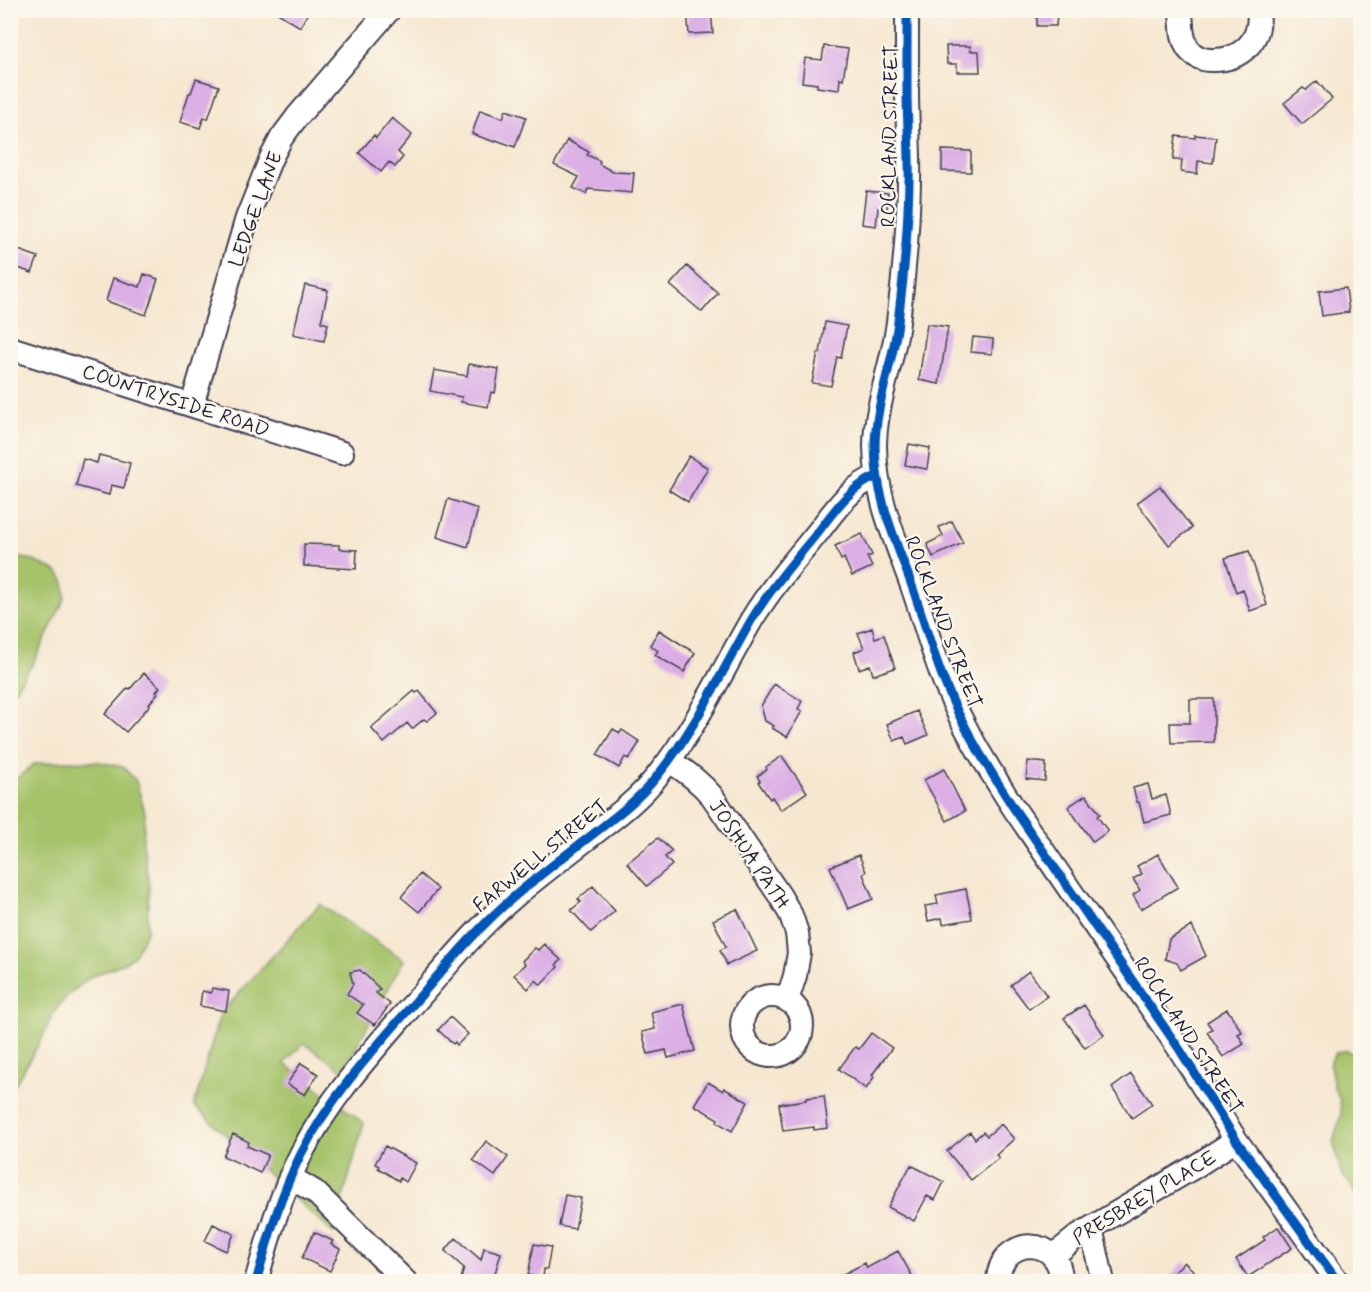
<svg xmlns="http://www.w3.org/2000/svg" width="1371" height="1292" viewBox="0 0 1371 1292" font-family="Mynerve,sans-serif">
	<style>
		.green { fill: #a6c36a; stroke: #647252; stroke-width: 1.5 }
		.building { fill: #dbafe5 }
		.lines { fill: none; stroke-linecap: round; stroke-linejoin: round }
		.minor-casing { stroke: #424051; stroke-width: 26 }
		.minor { stroke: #fff; stroke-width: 22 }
		.cycleway-casing { stroke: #fbf7ec; stroke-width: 13 }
		.cycleway { stroke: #0057b8; stroke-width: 9 }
		.labels { text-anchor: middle; stroke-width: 4.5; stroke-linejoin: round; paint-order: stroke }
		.street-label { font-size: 20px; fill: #22223b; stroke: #fbf7ec }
	</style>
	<rect width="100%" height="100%" fill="#fbf7ec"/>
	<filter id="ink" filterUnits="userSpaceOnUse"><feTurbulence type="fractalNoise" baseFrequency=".0167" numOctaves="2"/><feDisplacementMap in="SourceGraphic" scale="12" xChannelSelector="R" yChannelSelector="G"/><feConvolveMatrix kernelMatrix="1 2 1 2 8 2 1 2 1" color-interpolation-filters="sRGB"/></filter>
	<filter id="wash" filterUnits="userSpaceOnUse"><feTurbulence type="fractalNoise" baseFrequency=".008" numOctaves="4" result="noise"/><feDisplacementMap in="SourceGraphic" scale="24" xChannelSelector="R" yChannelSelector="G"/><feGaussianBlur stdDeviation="1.35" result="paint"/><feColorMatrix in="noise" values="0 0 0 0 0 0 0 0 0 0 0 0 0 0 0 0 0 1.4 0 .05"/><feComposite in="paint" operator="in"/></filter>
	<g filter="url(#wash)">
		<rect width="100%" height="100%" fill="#f6e7d0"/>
		<path class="green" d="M11,557l18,2 26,11 9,10 1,18 -31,64 -23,33z
			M65,761l34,1 24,5 13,14 9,32 -2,30 6,43 -2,44 -11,23 -12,10 -34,14 -23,19 -15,19 -9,22 -32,54v-308l23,-19z
			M320,904l84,56 -61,111 -39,-28 -20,20 80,60 -31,110 -139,-127 26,-92z
			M1346,1050l14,9v147l-9,-21 -10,-12 -8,-32 8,-26 -1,-15 -6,-12 -4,-25 5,-10z"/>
		<g id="blocks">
			<path class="building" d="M273,10h37l-10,17z
				M687,10h24l2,23 -24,1z
				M1037,13h20l-1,13h-19z
				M824,46l24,3 -5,30 -3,-1 -1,12 -22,-3v-3l-15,-2 3,-24 17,2z
				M946,46h24v5h9l1,21h-23v-8h-10z
				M196,79l23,7 -11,33 -4,-2 -4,11 -20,-6 9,-29h2z
				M1317,81l15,18 -30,25 -18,-21 19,-15 3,2z
				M480,110l23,8 3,-8 20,7 -11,30 -19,-7 -1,2 -23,-8z
				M392,118l20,17 -14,17 5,5 -8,10 -6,-5 -8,10 -22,-19 15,-18 2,3z
				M1195,135l21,2 -3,26 -15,-2 -1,13 -16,-2 1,-12h-9l3,-24 19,2z
				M567,140l22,12 -2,3 13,6 -1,3 14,8 21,1 -2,20 -44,-4 -2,5 -13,-6 6,-11 -25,-12z
				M942,150l29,1v21l-29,-1z
				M866,191l22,2 -1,16 -9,-1 -2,18 -14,-2z
				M10,247l28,10 -6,16 -22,-8z
				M687,266l31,27 -16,19 -32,-27z
				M144,274l14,5 -12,36 -40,-14 7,-23 27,9z
				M305,285l23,5 -7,32 7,2 -4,17 -31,-7z
				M1346,288l3,24 -27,4 -3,-25z
				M825,322l22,4 -6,32 -4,-1 -6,29 -19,-3 6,-30h2z
				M927,324l21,3 -9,57 -20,-4z
				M973,337l20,2 -1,15 -21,-2z
				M469,364l30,5 -4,24 -4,-1 -3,15 -27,-5 1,-5 -32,-6 4,-21 33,6z
				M909,444l21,4 -3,21 -22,-4z
				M99,455l31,8 -6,25 -13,-3 -2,10 -33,-9 7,-27 14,4z
				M689,456l19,12 -20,34 -19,-12z
				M1160,486l32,42 -23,17 -32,-42z
				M448,499l30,10 -10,38 -31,-10z
				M952,521l11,22 -30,14 -6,-13 16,-8 -4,-9z
				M862,534l10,21 -5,2 5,10 -20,9 -8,-18 -3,2 -6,-14z
				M304,544l35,1v4l18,1 -1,19 -52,-3z
				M1249,551l18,54 -17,6 -7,-22 -7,3 -11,-34z
				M872,628l3,10 9,-3 11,33 -22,7 -3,-10 -11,4 -5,-17 10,-4 -6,-15z
				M659,630l36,23 -11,19 -29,-17 3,-4 -8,-6z
				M144,673l16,14 -4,5 2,1 -9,11 1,1 -24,27 -21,-18 23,-26 2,1z
				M774,684l28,17 -4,8 4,2 -15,26 -15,-9 2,-2 -9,-5 -4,-15z
				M414,691l2,2 3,-2 18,22 -10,8 -3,-2 -12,10 -5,-6 -23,20 -13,-15z
				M1190,699h24v43l-43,1 -1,-20h20z
				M917,711l11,24 -21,9 -3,-7 -10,4 -7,-17z
				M613,729l7,4 2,-3 18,12 -11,17 -4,-2 -6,11 -22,-13z
				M782,756l25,36 -26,18 -9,-13 -2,2 -12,-17 2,-1 -3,-5 10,-6 -1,-3z
				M1028,761l18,2 -1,18 -19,-2z
				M944,769l21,42 -18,10 -23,-41z
				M1148,784l4,15 14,-4 5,20 -27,7 -5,-20h-2l-4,-14z
				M1086,795l14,19 -3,2 11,15 -15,11 -25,-35z
				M658,838l14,13 -7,6 7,8 -25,21 -20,-23z
				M1158,854l20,33 -37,22 -8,-14 7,-5 -7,-11 9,-5 -5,-8z
				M859,855l7,17 -3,2 10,25 -25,10 -18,-42z
				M420,874l18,15 -19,23 -18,-15z
				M593,886l22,25 -24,21 -20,-22 10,-8 -3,-3z
				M966,889l6,30 -29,5 -1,-6 -14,3 -3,-15 13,-2 -2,-9z
				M737,909l20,42 -30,14 -7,-15 6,-3 -13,-27z
				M1192,926l14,30 -25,14 -4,-7 -12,-4 4,-20z
				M544,944l17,16 -5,5 2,2 -17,18 -5,-5 -8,9 -14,-14 11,-11 -3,-3 13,-13 3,2z
				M360,970l20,19 -4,4 14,11 -15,21 -18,-12 6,-8 -16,-11 6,-10 -3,-12z
				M1029,971l18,25 -18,13 -18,-24z
				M212,988l17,3 -3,20 -26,-5 2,-15 9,2z
				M683,1004l12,47 -27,7 -2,-8 -18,4 -6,-22 13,-3 -4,-17z
				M1084,1005l20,30 -19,13 -21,-30z
				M1227,1009l15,23 -4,2 6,10 -21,13 -16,-25 5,-3 -5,-7z
				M450,1017l18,17 -11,11 -2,-3 -2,2 -15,-14z
				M871,1033l21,15 -20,27 2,2 -8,12 -27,-20 16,-22 4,2z
				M301,1063l17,11 -13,21 -18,-11z
				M1131,1074l21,30 -20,14 -20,-30z
				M708,1082l15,9 1,-3 24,14 -16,29 -15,-9 1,-3 -24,-14z
				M824,1096l4,32 -14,2v-3l-31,4 -4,-27 27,-4v-2z
				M1001,1124l13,15 -18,16 3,3 -28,22 -24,-29 23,-19 5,7 8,-7 4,4z
				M233,1134l16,8 -2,4 21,9 -8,18 -37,-17z
				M486,1141l22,16 -13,19 -22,-16z
				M385,1146l31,17 -10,19 -6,-4 -1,3 -21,-13 1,-2 -4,-2z
				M911,1165l33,17 -9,18 -8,-4 -13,25 -26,-14z
				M565,1195l16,3 -6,31 -16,-3z
				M213,1224l21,10 -8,17 -21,-10z
				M1278,1227l14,21 -44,29 -12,-18 29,-19 -2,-3z
				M314,1232l19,9 -2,3 9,5 -10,22 -28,-13z
				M456,1238l25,22 3,-12 17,5 -8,27 -3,-2 -1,3 -11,-3 -1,3h-5l-11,-2 3,-11 -19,-17z
				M534,1244l17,3 -4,22h-3l-1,9 -15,-3z
				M898,1251l17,30h-85l35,-18 2,5z
				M1184,1262l21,19h-39z"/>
		</g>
	</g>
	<g filter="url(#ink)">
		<use href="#blocks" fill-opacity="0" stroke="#424051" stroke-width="1.5"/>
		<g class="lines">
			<g class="minor-casing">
				<path id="minor" d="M907,10c0,28 0,55 0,82 0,30 3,60 2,90 -1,47 -5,94 -11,140 -5,42 -23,82 -23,125 1,52 20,91 37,139 12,34 21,69 35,102 17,42 42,81 66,119l167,243 56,90 102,142
					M1181,10c1,13 0,26 6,37 5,8 14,13 24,13 29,1 52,-19 47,-50
					M10,348l332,105
					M192,405l55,-187 24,-60 11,-21 15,-20 92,-107
					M669,761c17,10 30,20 43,35l68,100 11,19 6,18 2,20 -4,23 -8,24
					M742 1026a30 30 0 1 1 60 0a30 30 0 1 1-60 0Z
					M290,1177l25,15 91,90
					M1091,1228l12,54
					M1053,1256l26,-21 117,-69 40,-26
					M256,1282c12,-44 25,-88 45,-128 29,-57 73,-105 115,-153 32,-37 62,-74 100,-106 26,-22 54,-43 81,-64 22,-17 44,-34 61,-56 38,-47 64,-104 94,-156 19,-31 43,-59 66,-87 17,-22 32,-45 59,-56
					M998,1282c1,-48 65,-47 63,0"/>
			</g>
			<use href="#minor" class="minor"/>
			<g class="cycleway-casing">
				<path id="cycleway" d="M907,10c0,28 0,55 0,82 0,30 3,60 2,90 -1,47 -5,94 -11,140 -5,42 -23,82 -23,125 1,52 20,91 37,139 12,34 21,69 35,102 17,42 42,81 66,119l167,243 56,90 102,142
					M256,1282c12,-44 25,-88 45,-128 29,-57 73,-105 115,-153 32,-37 62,-74 100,-106 26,-22 54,-43 81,-64 22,-17 44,-34 61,-56 38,-47 64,-104 94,-156 19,-31 43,-59 66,-87 17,-22 32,-45 59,-56"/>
			</g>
			<use href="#cycleway" class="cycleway"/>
		</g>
	</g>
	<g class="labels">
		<g class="street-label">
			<text transform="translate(889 136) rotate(-89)" y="7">ROCKLAND STREET</text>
			<text transform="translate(255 209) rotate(-70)" y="7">LEDGE LANE</text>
			<text transform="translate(176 400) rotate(18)" y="7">COUNTRYSIDE ROAD</text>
			<text transform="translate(944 622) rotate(69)" y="7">ROCKLAND STREET</text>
			<text transform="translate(750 854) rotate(56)" y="7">JOSHUA PATH</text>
			<text transform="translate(540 855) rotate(-39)" y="7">FARWELL STREET</text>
			<text transform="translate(1189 1035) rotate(57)" y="7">ROCKLAND STREET</text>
			<text transform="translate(1144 1197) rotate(-31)" y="7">PRESBREY PLACE</text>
		</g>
	</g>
	<rect width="1371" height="1292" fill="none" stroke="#fbf7ec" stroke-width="36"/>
</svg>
